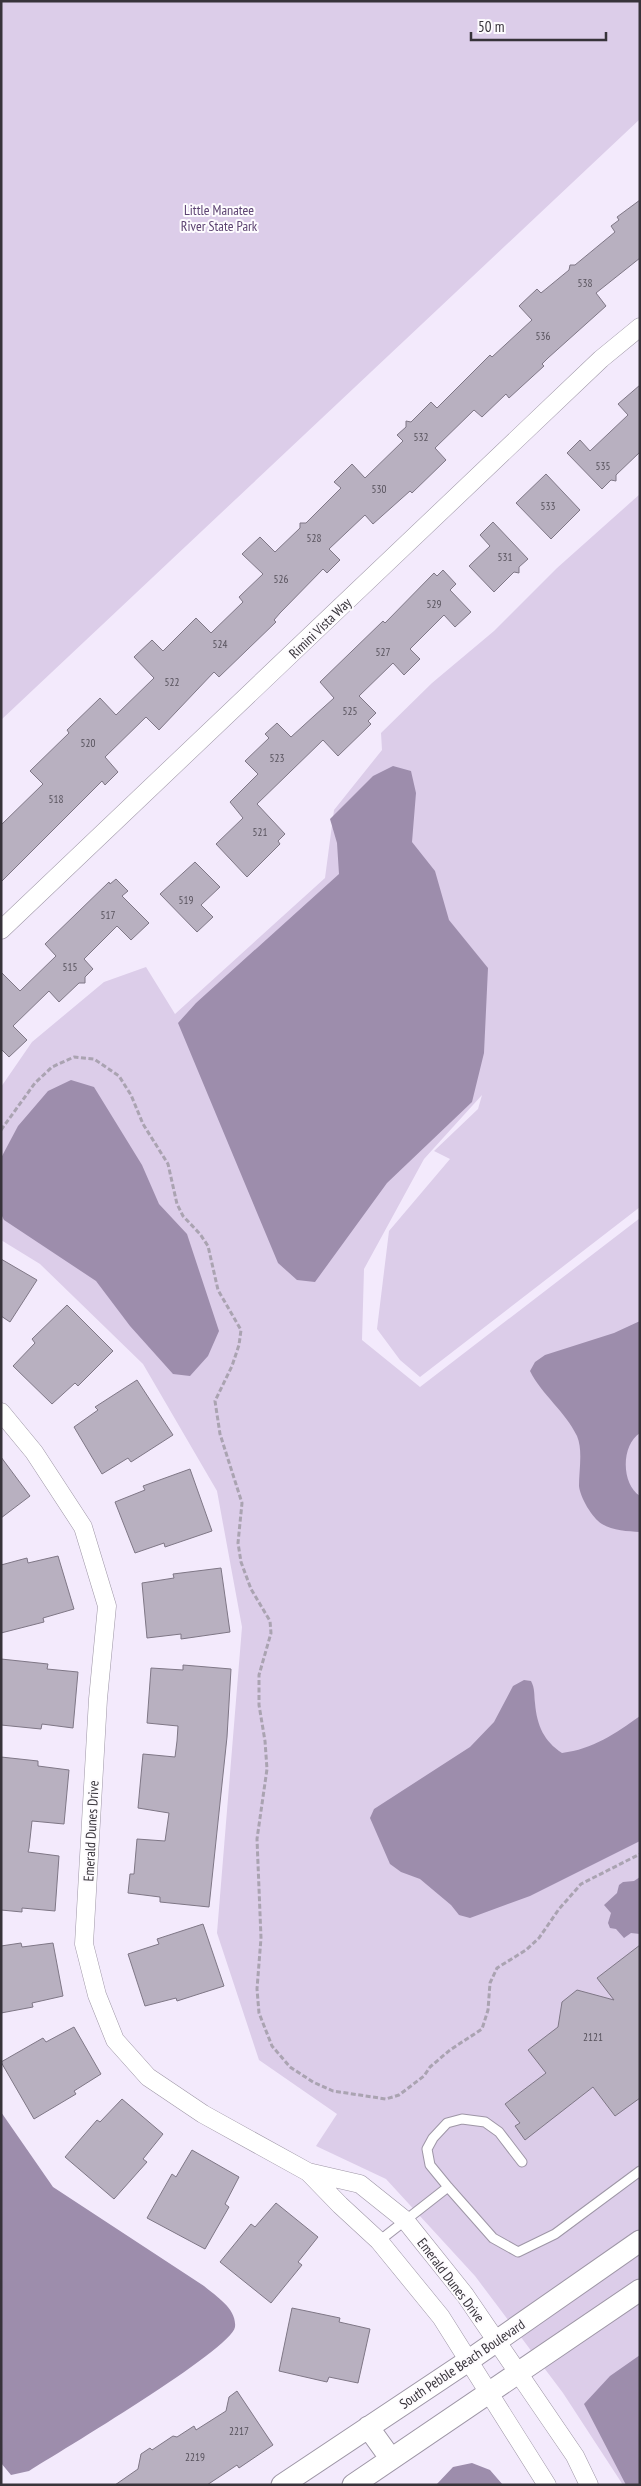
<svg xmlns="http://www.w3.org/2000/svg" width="641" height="2486" viewBox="0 0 641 2486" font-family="'PT Sans Narrow',sans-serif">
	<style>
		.green { fill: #dccde9 }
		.water { fill: #9d8dac }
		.building { fill: #b8b0c0; stroke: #7f7786 }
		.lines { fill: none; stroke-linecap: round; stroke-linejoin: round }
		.service-casing { stroke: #9e96a6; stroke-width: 11 }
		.minor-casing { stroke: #9e96a6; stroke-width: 19 }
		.tertiary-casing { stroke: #9e96a6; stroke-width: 23 }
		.path { stroke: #aaa3b1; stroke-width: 3; stroke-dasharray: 5 2.5; stroke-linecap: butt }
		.service { stroke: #fff; stroke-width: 9 }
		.minor { stroke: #fff; stroke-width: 18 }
		.tertiary { stroke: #fff; stroke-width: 21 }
		.labels { text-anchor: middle; stroke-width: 4; stroke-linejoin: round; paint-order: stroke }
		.number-label { font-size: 11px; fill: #57525c }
		.park-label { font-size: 14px; fill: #5d4472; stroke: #fdfbfe }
		.street-label { font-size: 14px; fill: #37333a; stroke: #fdfbfe }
	</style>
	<rect width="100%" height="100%" fill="#f3eafc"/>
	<path class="green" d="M1,1h639v118l-639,601z
		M640,494v713l-220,170 -20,-17 -23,-31 12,-98 61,-72 -16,-8 44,-42 4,-14 -58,64 -60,110 -2,71 58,47 220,-169v1267h-17l-60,-92 -88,-117 -89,-97 -70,-33 21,-32 -78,-54 -42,-127 25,-306 -25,-136 -74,-127 -103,-100 -39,-24v-153l31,-45 72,-60 42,-15 29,47 150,-136 9,-68 48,-60 -1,-17 51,-50 62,-52 63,-63z"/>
	<path class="water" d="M393,766l18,5 5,22 -4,49 23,29 14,49 39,48 -4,85 -12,49 -85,81 -72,99 -18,-2 -19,-17 -100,-240 18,-20 143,-129 -2,-31 -7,-24 43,-43z
		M71,1080l23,7 48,78 17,39 28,30 32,97 -11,25 -18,20 -17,-2 -43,-48 -34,-45 -92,-61 -3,-6v-56l17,-32 30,-35z
		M640,1321v112c-19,12 -19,51 0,63v36c-12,-1 -27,-1 -38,-8 -10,-6 -22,-27 -23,-38 0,-16 4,-36 -2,-50 -12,-25 -35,-41 -47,-65l5,-9 10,-7 69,-22z
		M524,1680l7,1c4,7 3,14 4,22 2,23 9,38 27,50 31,-4 53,-19 78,-37v125l-110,55 -60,22 -11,-3 -8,-10 -31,-26 -19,-7 -11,-8 -20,-46 4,-9 96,-62 24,-25 19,-36z
		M640,1877v57l-9,-1 -7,5 -8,-9 -6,-1 -2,-5 3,-10 -7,-8 13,-12 2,-8 4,-3 11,-1z
		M1,2112l52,75 151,99c13,11 33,23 31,41 -4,23 -176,125 -206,144l-18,4 -10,-12z
		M640,2355v130h-14l-42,-81 26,-28z
		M472,2463l18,7 13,15h-67l17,-18z"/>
	<path class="building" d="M640,200v58l-44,35 10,13 -58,52 -6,6 2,2 -35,32 -3,-4 -24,23 -8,-7 -39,38 11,12 -34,33 -2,-2 -37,33 -8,-9 -36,34 11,11 -13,13 -4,-4 -43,44 -6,7 2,2 -57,55 -5,-5 -55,58 -13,-13 -41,40 13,15 -13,13 -3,-4 -101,101v-57l42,-41 -13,-13 39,-38 -2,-3 33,-32 16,17 38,-37 -20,-21 18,-17 11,11 33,-33 15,15 32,-31 -4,-5 24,-23 -21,-20 18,-17 15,15 25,-24v-5h6l35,-35 -7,-6 18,-18 13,14 38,-37 -6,-6 9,-8v-6l5,1 20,-20 6,6 53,-53 2,2 40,-37 -13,-14 18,-17 4,4 28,-23 1,-5h5l40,-33 -4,-6 8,-6 -2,-3z
		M640,385v67l-24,23v6l-5,-1 -9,9 -35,-36 13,-13 10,11 38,-36 -10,-11z
		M546,474l34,36 -29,29 -35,-36z
		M493,522l35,37 -9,8v6l-5,-1 -20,20 -25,-26 21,-20 -10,-11z
		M443,570l13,14 -6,6 21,22 -16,15 -11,-12 -34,34 10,10 -16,16 -11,-12 -34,33 17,17 -8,8 3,3 -33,32 -15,-16 -66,64 28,30 -7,7 2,3 -33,33 -31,-33 27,-26 -13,-16 28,-28 -13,-13 24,-23 -4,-4 12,-11 14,14 23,-21 20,-18 -14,-16 63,-61 2,2 49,-50 3,3z
		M195,862l25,25 -19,18 12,12 -16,15 -37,-38z
		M116,879l12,12 -6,5 27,27 -18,17 -14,-14 -33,33 9,10 -8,8v6h-6l-20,19 -10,-11 -36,35 14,14 -18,17 -8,-8v-77l19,19 36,-35 -11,-12 64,-62 1,2z
		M1,1259l36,21 -27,42 -9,-6z
		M67,1305l46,46 -35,35 -3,-3 -23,21 -39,-38 22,-23 -3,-4z
		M137,1380l36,55 -42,27 -3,-4 -26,16 -28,-47 24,-17 -3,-3z
		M1,1457l29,39 -29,22z
		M190,1469l22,62 -47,16 -1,-4 -29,10 -20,-51 30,-12 -2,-4z
		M58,1556l16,53 -31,9 1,4 -43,11v-68l26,-7 1,5z
		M221,1568l9,64 -49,7v-5l-34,4 -5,-55 32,-5 -1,-4z
		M1,1659l47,5 -1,5 31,3 -5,56 -31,-4 -1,5 -40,-4z
		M183,1665l48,4 -4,68 -18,170 -49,-5v-5l-32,-4 2,-19h4l3,-35 28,2 4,-28 -31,-5 5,-54 32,3 2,-16 1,-15 -31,-3 4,-55 32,2z
		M1,1757l37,4v5l31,4 -5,54 -32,-3 -3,27 -1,4 31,4 -4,55 -33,-3v4l-21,-2z
		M203,1924l21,62 -47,15 -1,-3 -31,8 -17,-52 31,-10 -2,-5z
		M21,1943l1,4 31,-4 10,53 -31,7 1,4 -32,6v-67z
		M640,1945v153l-25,18 -22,-29 -68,53 -10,-14 5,-3 -15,-19 41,-31 -18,-23 30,-23 4,-25 15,-12 37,10 -17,-22z
		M74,2027l27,47 -27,17 2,3 -42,25 -33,-57 42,-24 3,4z
		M122,2099l41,35 -20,25 4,3 -33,37 -49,-42 32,-37 3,2z
		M192,2150l47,27 -14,27 4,3 -24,42 -58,-31 25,-44 4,3z
		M276,2203l42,34 -20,25 4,3 -31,38 -51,-41 31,-38 4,3z
		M292,2308l48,10 -1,4 31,7 -12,54 -29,-6 -2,5 -48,-11z
		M237,2391l36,54 -34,23 -2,-3 -30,20h-92l23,-16 3,-15 9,-6 2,2 21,-14 4,1 17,-11 2,4 30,-19 3,-14z"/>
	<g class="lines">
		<g class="service-casing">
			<path id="service" d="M522,2162l-23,-30 -14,-10 -23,-3 -15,4 -14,15 -6,11 3,16 18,22 45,51 25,14 37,-18 85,-63
				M379,2241l69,-54"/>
		</g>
		<g class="minor-casing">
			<path id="minor" d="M1,930l600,-571 39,-32
				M1,1412l33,40 49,75 24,79 -9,93 -14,245 13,51 18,45 33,37 55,37 105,58 32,33 39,36 62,76 106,168
				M308,2172l52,12 45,36 60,75 110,161 14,29"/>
		</g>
		<g class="tertiary-casing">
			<path id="tertiary" d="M368,2427l23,32
				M282,2485l186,-124 172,-120
				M353,2485l287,-195"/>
		</g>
		<path class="path" d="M1,1130l34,-47 17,-16 22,-10 20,2 25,17 12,19 12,29 25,40 9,40 6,12 17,18 8,12 10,44 23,40 -2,15 -7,21 -17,35 5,33 22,69 -4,40 3,19 10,27 19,32 1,12 -12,42v30l6,36 2,28 -10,70 4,99 -4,51 2,24 13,33 18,21 23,15 20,9 53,8 13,-4 25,-19 6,-9 20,-17 32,-21 6,-19 2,-27 7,-15 29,-18 13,-12 20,-29 22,-25 59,-30"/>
		<use href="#service" class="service"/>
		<use href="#minor" class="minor"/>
		<use href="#tertiary" class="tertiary"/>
	</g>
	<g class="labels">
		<g class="number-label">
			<text x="585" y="287">538</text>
			<text x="543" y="340">536</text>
			<text x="421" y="441">532</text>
			<text x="603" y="470">535</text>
			<text x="379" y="493">530</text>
			<text x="548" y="510">533</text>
			<text x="314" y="542">528</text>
			<text x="505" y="561">531</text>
			<text x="281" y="583">526</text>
			<text x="434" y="608">529</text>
			<text x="220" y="648">524</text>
			<text x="383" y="656">527</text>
			<text x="172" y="686">522</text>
			<text x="350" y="715">525</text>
			<text x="88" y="747">520</text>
			<text x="277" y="762">523</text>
			<text x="56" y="803">518</text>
			<text x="260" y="836">521</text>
			<text x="186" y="904">519</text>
			<text x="108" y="919">517</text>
			<text x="70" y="971">515</text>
			<text x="593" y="2041">2121</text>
			<text x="239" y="2435">2217</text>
			<text x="195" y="2461">2219</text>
		</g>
		<g class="park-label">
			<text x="219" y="215">Little Manatee<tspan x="219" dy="16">River State Park</tspan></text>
		</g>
		<g class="street-label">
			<text transform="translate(320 628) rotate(-44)" y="5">Rimini Vista Way</text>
			<text transform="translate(91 1831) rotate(-87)" y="5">Emerald Dunes Drive</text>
			<text transform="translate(451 2280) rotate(53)" y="5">Emerald Dunes Drive</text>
			<text transform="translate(462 2364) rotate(-34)" y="5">South Pebble Beach Boulevard</text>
		</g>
	</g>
	<rect width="641" height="2486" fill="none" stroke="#37333a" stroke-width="5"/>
	<path d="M471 32v8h135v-8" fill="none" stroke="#37333a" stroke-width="2.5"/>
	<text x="478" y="32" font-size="15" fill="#37333a" stroke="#fdfbfe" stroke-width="4" paint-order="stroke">50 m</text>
</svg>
